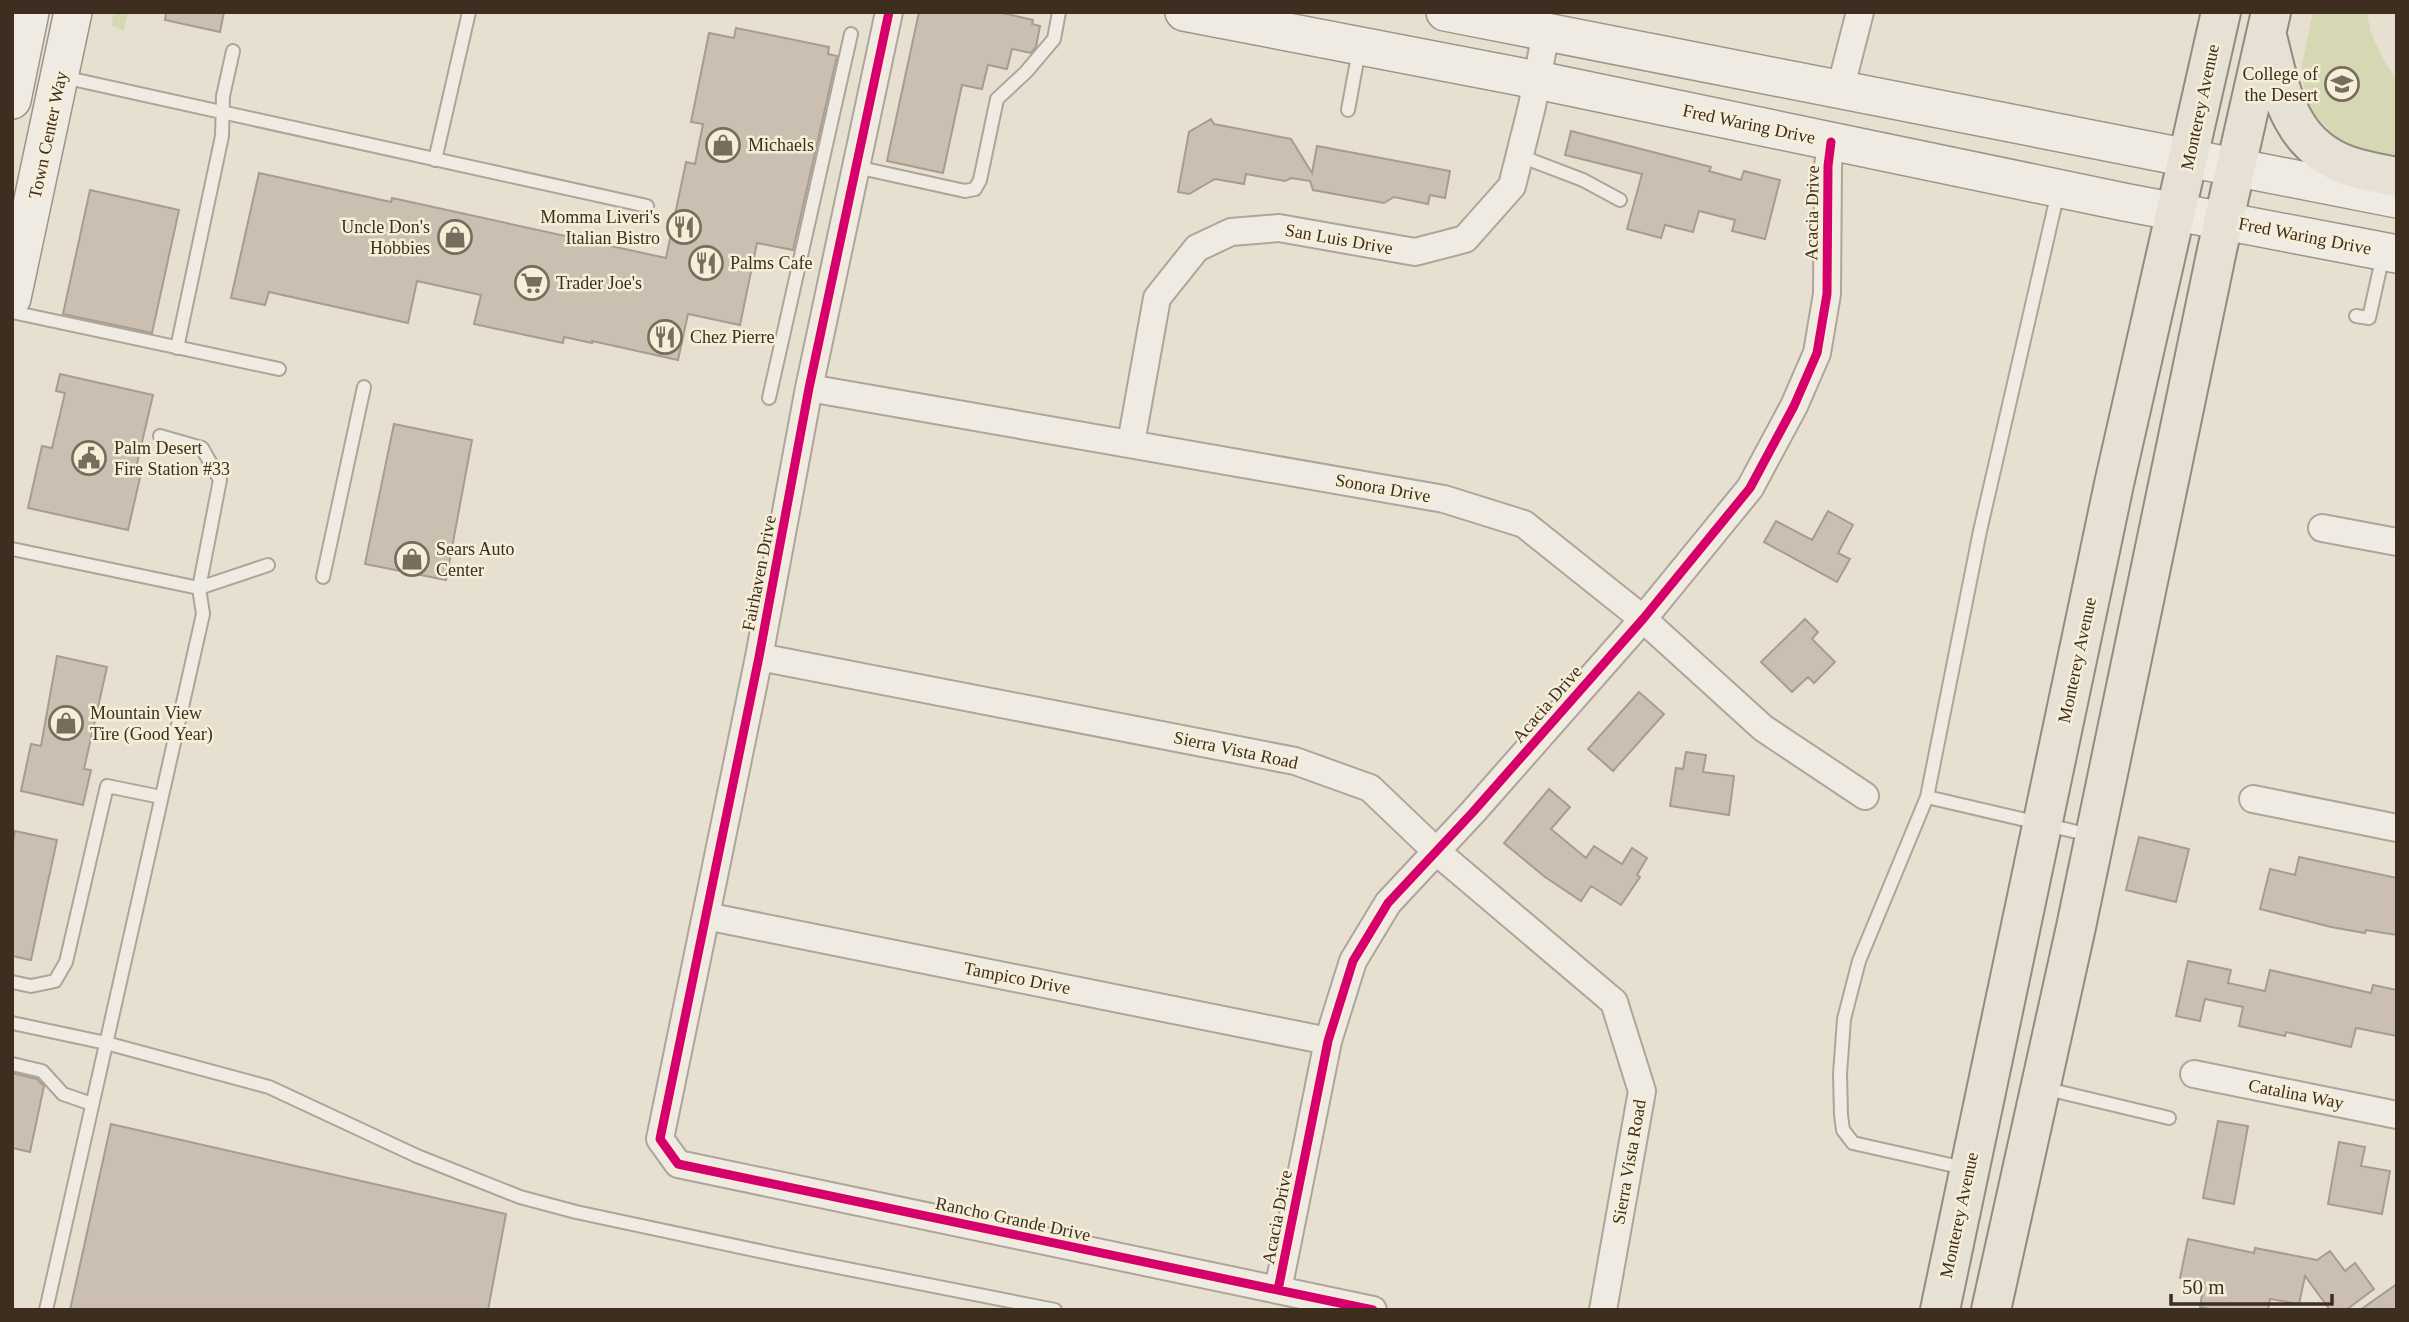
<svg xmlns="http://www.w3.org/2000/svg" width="2409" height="1322" viewBox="0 0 2409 1322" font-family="Georgia,serif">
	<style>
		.green { fill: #d6d7b3 }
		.building { fill: #cbbfb2; stroke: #a89c90; stroke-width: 2 }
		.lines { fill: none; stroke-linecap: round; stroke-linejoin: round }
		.lane-casing { stroke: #ada599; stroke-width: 16 }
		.street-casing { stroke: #ada599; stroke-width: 30 }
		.secondary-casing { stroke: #9c958a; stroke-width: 40 }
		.primary-casing { stroke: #928b80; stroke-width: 42 }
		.lane { stroke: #efebe3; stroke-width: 12 }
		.street { stroke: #efebe3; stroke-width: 26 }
		.secondary { stroke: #efebe3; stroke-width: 37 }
		.primary { stroke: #e6e1d4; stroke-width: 38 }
		.cycleway-casing { stroke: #f7eed8; stroke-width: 13 }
		.cycleway { stroke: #d6006c; stroke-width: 9 }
		.labels { text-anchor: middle; stroke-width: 5; stroke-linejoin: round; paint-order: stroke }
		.poi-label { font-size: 18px; fill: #3d2e20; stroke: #f7eed8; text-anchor: start }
		.street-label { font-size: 18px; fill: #3d2e20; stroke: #f7eed8 }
	</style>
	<rect width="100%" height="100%" fill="#e7e0d1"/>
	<path class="green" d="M114,12h14l-4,19 -13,-6z
		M2313,12h54l4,21 13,28 13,19v76l-45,-10 -15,-7 -27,-30 -7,-28 -1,-16z"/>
	<path class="building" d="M166,12h58l-4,20 -55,-12z
		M919,12h79l35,8 -1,4 8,2 -4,21 -5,6 -19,-4 -5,20 -19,-4 -6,24 -20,-4 -19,88 -56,-12z
		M736,28l93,19 -1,7 9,2 -44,194 -36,-7 -17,82 -52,-11 -10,46 -86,-19v2l-28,-6 -1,6 -89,-19 7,-29 -64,-14 -9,42 -139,-31 -4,13 -34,-7 28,-125 132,29 1,-4 274,60 20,-96 9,2 8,-40 -12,-2 18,-89 25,5z
		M1211,119l3,5 77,15 21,34 5,-27 133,25 -5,27 -15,-3 -2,9 -34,-7 -10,6 -71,-13 -3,-9 -19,-3 -6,3 -39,-7 -2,10 -29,-5 -26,15 -11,-2 11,-60z
		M1571,131l140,36 -2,4 32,9 3,-9 36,9 -15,59 -33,-8 3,-11 -36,-9 -6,21 -28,-7 -4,13 -34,-9 15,-55 -77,-19z
		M90,190l89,20 -27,123 -89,-19z
		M60,374l93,21 -17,73 6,1 -14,61 -100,-22 14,-62 10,2 13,-55 -9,-2z
		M394,424l78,16 -26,140 -81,-16z
		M1828,511l25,14 -15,28 12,6 -13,23 -73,-40 12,-21 36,19z
		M1805,619l13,13 -6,7 23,23 -21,21 -6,-6 -16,15 -31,-30z
		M57,656l50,11 -23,102 7,1 -8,35 -62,-14 10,-47 10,2z
		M1639,692l25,22 -51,57 -25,-22z
		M1686,752l20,3 -3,17 31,4 -5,39 -59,-9 6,-38 7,1z
		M1549,789l21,18 -19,22 35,29 8,-12 28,18 10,-16 15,10 -10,17 3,2 -19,28 -30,-19 -10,15 -36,-24 -41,-34z
		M15,831l42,9 -26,120 -19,-4v-109z
		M2139,837l50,12 -13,53 -50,-12z
		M2299,857l98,21v57l-31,-5 -1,3 -34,-6 -71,-18 10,-40 25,6z
		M2188,961l43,9 -3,13 37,8 5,-21 101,23 2,-8 24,5v46l-41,-8 -5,19 -65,-15 -1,4 -46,-10 4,-19 -38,-8 -5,22 -24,-5z
		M12,1073l25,6 7,7 -14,66 -18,-4z
		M2218,1121l30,5 -14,78 -31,-6z
		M111,1124l395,90 -18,96h-418z
		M2339,1142l26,5 -4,19 29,5 -8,43 -54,-10z
		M2188,1239l66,14 1,-5 62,12 13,-9 15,20 10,-8 19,26 -28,21h-16l-25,-34 -6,28 -29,-5 -2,11h-54l-14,-3 4,-24 -24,-5z
		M2397,1284v26h-37z"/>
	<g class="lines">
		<g class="lane-casing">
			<path id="lane" d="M63,77l584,129
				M1348,110l11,-60
				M1520,156l63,24 37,20
				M435,160l34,-148
				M856,167l109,24 10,-2 5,-9 17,-81 29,-27 28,-33 5,-27
				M12,312l267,57
				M2356,316l13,2 14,-63
				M177,348l45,-212 1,-40 10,-45
				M769,398l82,-364
				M12,549l187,39 69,-23
				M323,577l41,-190
				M1927,797l163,38
				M12,982l19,4 24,-5 11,-19 41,-176 54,11
				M12,1023l94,20 163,44 148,69 103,41 56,15 216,46 263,52
				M12,1064l30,7 21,23 29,10
				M2043,1088l126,30
				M1964,1168l-111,-25 -10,-13 -2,-15 -1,-41 4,-55 15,-58 68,-164 53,-266 78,-339
				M46,1310l157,-696 -4,-26 21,-108 -18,-32 -42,-12"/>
		</g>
		<g class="street-casing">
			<path id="street" d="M889,12l-80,376 -50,269 -99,482 18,25 695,146
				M1840,90l20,-78
				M809,388l635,111 80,25 119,95 120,109 102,68
				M1131,443l26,-145 40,-50 34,-16 48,-4 136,24 50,-13 47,-53 20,-80 14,-74
				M2322,528l75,14
				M759,657l536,104 75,27 67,64 177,150 28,89 -39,219
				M2253,799l144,29
				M706,916l622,125
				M2194,1074l203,41
				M1278,1290l50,-249 25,-80 35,-58 85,-91 170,-193 107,-131 44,-82 23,-53 10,-59 1,-128 3,-24"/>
		</g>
		<g class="secondary-casing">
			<path id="secondary" d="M1184,12l353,68 587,122 273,52
				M1445,12l952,187
				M12,100l18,-88
				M12,298l61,-286"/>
		</g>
		<g class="primary-casing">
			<path id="primary" d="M2268,40c13,53 22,106 81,126 15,5 32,8 48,11
				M1940,1310l174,-826 107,-472
				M1991,1310l85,-383 141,-677 54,-238"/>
		</g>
		<use href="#lane" class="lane"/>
		<use href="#street" class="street"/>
		<use href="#secondary" class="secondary"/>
		<use href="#primary" class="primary"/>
		<g class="cycleway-casing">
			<path id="cycleway" d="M889,12l-80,376 -50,269 -99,482 18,25 695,146
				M1278,1290l50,-249 25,-80 35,-58 85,-91 170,-193 107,-131 44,-82 23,-53 10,-59 1,-128 3,-24"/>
		</g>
		<use href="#cycleway" class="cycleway"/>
	</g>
	<defs>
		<g id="university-ring" transform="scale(1.75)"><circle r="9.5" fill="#f7eed8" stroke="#786c5e" stroke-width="1.5"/><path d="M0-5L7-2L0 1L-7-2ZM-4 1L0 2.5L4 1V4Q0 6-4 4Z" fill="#786c5e"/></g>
		<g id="shop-ring" transform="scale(1.75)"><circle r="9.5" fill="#f7eed8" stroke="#786c5e" stroke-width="1.5"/><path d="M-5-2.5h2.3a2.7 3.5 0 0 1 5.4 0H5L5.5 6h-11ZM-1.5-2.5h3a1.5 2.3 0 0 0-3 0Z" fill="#786c5e"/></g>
		<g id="restaurant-ring" transform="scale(1.75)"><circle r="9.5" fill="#f7eed8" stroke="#786c5e" stroke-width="1.5"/><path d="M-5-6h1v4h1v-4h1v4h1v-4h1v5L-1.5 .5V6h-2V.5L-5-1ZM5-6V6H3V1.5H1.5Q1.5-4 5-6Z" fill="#786c5e"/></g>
		<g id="supermarket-ring" transform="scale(1.75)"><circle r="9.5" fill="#f7eed8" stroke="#786c5e" stroke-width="1.5"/><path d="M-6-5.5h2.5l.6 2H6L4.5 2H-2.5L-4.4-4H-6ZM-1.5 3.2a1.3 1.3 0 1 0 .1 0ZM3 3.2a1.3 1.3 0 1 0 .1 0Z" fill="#786c5e"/></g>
		<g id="civic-ring" transform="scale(1.75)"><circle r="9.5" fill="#f7eed8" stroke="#786c5e" stroke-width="1.5"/><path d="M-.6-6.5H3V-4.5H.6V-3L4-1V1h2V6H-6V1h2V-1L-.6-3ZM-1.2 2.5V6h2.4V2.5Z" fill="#786c5e"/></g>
	</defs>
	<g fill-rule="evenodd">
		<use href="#university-ring" x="2342" y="84"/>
		<use href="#shop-ring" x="723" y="145"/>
		<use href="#restaurant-ring" x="684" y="227"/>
		<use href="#shop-ring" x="455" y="237"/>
		<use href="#restaurant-ring" x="706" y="263"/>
		<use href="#supermarket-ring" x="532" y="283"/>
		<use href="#restaurant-ring" x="665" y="337"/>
		<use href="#civic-ring" x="89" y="458"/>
		<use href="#shop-ring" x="412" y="559"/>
		<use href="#shop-ring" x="66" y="723"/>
	</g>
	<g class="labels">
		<g class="poi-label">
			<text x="2318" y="80" text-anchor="end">College of<tspan x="2318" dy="21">the Desert</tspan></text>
			<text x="748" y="151">Michaels</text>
			<text x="660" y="223" text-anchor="end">Momma Liveri's<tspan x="660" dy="21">Italian Bistro</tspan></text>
			<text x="430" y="233" text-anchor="end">Uncle Don's<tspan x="430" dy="21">Hobbies</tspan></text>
			<text x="730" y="269">Palms Cafe</text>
			<text x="556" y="289">Trader Joe's</text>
			<text x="690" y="343">Chez Pierre</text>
			<text x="114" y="454">Palm Desert<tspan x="114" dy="21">Fire Station #33</tspan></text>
			<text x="436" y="555">Sears Auto<tspan x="436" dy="21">Center</tspan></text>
			<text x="90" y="719">Mountain View<tspan x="90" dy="21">Tire (Good Year)</tspan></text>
		</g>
		<g class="street-label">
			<text transform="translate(2200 107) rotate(-78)" y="6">Monterey Avenue</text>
			<text transform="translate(1749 124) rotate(12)" y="6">Fred Waring Drive</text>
			<text transform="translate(48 135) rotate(-78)" y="6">Town Center Way</text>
			<text transform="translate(1812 213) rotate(-89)" y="6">Acacia Drive</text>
			<text transform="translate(2305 236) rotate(11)" y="6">Fred Waring Drive</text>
			<text transform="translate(1339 239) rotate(10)" y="6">San Luis Drive</text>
			<text transform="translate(1383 488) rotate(10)" y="6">Sonora Drive</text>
			<text transform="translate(759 573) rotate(-79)" y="6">Fairhaven Drive</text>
			<text transform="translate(2077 660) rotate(-78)" y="6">Monterey Avenue</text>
			<text transform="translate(1547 704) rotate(-49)" y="6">Acacia Drive</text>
			<text transform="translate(1236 750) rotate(12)" y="6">Sierra Vista Road</text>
			<text transform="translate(1017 978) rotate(11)" y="6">Tampico Drive</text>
			<text transform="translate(2296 1094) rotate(11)" y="6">Catalina Way</text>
			<text transform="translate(1629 1162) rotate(-80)" y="6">Sierra Vista Road</text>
			<text transform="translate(1959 1215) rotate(-78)" y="6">Monterey Avenue</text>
			<text transform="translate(1277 1217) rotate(-79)" y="6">Acacia Drive</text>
			<text transform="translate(1013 1219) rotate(12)" y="6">Rancho Grande Drive</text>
		</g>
	</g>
	<rect width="2409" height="1322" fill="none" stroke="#3d2e20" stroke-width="28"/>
	<path d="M2171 1294v10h161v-10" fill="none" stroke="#3d2e20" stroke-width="3.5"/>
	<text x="2182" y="1294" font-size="21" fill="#3d2e20" stroke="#f7eed8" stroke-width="5" paint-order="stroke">50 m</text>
</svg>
